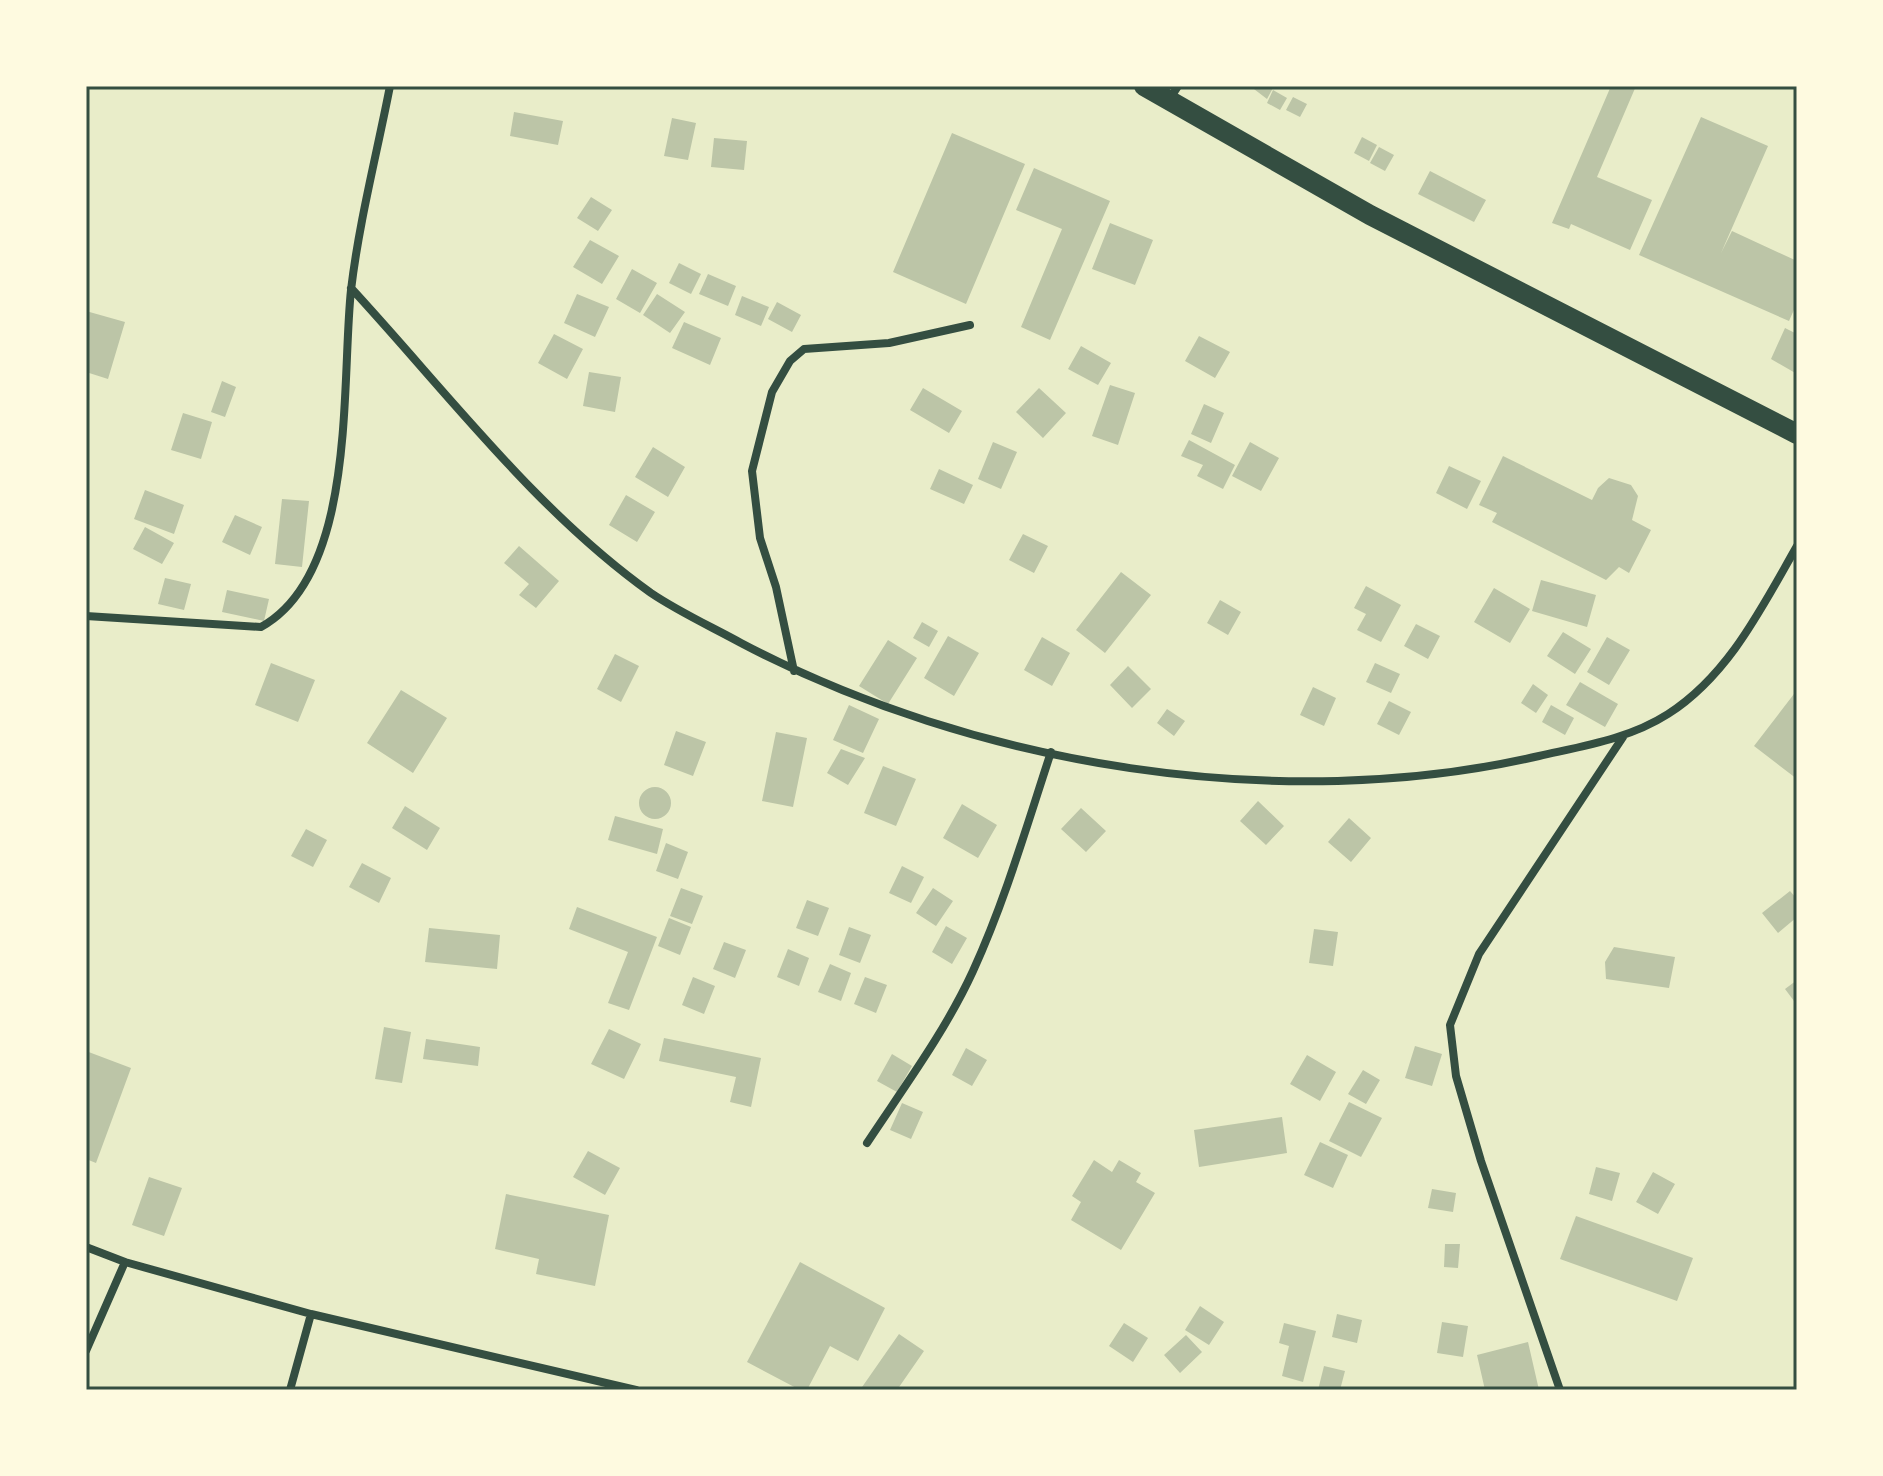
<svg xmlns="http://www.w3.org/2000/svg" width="1883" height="1476" viewBox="0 0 1883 1476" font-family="Roboto,sans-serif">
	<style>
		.building { fill: #bcc5a7 }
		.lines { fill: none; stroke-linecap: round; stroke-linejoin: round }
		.minor { stroke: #344e41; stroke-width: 8 }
		.primary { stroke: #344e41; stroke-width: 20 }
		.neatline { fill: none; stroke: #344e41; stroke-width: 3 }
	</style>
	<rect width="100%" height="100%" fill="#e9edc9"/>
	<path class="building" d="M1250,86h24l-7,13z
		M1611,86h25l-39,91 55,23 -22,50 -59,-26 -2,5 -17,-6z
		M1273,90l14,8 -7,12 -13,-7z
		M1293,97l14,7 -7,13 -14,-7z
		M514,112l49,9 -5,24 -48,-9z
		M1701,117l67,29 -47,107 11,-22 65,30v42l-8,18 -150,-66z
		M672,118l24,5 -8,37 -24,-4z
		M952,133l73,31 -59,140 -73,-32z
		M1362,137l15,8 -8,16 -15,-8z
		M714,138l33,3 -3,29 -33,-3z
		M1379,147l15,8 -9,16 -15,-8z
		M1034,168l76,33 -60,139 -29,-13 41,-98 -46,-19z
		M1430,171l56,29 -12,22 -56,-28z
		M591,197l21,13 -14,21 -21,-13z
		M1110,223l43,17 -18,45 -43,-16z
		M590,240l29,16 -17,28 -29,-17z
		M679,263l22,11 -10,20 -22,-11z
		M632,269l25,14 -17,30 -24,-14z
		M708,274l28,12 -8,20 -29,-12z
		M577,294l32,13 -14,30 -31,-14z
		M657,294l28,18 -15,21 -27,-18z
		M742,296l27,11 -8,19 -26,-11z
		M777,302l24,13 -9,17 -24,-13z
		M86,311l39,11 -17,57 -22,-7z
		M684,322l37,16 -11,27 -38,-17z
		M1785,328l12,6v40l-26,-15z
		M554,334l29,15 -16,30 -29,-16z
		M1199,336l31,16 -15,26 -30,-17z
		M1081,346l30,17 -13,22 -30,-16z
		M589,372l32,5 -6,35 -32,-6z
		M222,381l14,6 -11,30 -14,-5z
		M1110,385l25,8 -17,52 -26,-9z
		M923,388l39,23 -13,22 -39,-23z
		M1039,388l27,25 -23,25 -27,-26z
		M1204,404l20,9 -13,30 -20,-9z
		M183,413l29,9 -11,37 -30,-9z
		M1189,440l46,25 -12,24 -26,-13 6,-11 -22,-9z
		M993,442l24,10 -16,37 -23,-10z
		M1250,442l29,16 -18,33 -29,-15z
		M653,447l32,20 -17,30 -33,-20z
		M1503,456l89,44 6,-12 11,-10 22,7 7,11 -6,24 19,10 -22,43 -10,-6 -13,13 -114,-58 5,-9 -18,-8z
		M1449,466l32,15 -14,28 -31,-16z
		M939,469l34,16 -9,19 -34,-15z
		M145,490l39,15 -10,29 -40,-15z
		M626,495l29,17 -18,30 -28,-17z
		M282,499l27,2 -7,66 -27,-3z
		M235,515l27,12 -12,28 -28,-13z
		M145,527l29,16 -12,21 -29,-15z
		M1023,534l25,12 -14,27 -25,-13z
		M519,546l40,35 -23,27 -17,-13 10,-11 -25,-21z
		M1121,572l30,23 -46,58 -29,-23z
		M165,578l26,6 -7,26 -26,-6z
		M1541,580l55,15 -9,32 -55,-16z
		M1366,586l35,19 -20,37 -24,-12 9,-16 -12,-6z
		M1494,588l36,21 -20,34 -36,-21z
		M227,590l42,9 -5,22 -42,-9z
		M1220,600l21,12 -13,23 -21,-12z
		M922,622l16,9 -9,16 -16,-9z
		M1416,624l24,12 -12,23 -24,-13z
		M1563,632l28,17 -16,25 -28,-18z
		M948,636l31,17 -25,43 -30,-18z
		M1042,637l28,16 -18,33 -28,-16z
		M1607,637l23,13 -21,35 -22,-13z
		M888,640l29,18 -29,46 -29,-18z
		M615,654l24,12 -18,36 -24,-13z
		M271,663l44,17 -17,42 -43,-17z
		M1375,663l25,11 -9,19 -25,-11z
		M1128,666l23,23 -19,19 -22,-23z
		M1580,682l38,22 -13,23 -39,-22z
		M1533,684l15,11 -12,18 -15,-10z
		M1313,687l23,11 -12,28 -24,-11z
		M401,690l46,28 -34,55 -46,-30z
		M1797,690v89l-43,-33z
		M1389,701l22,11 -12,23 -22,-11z
		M849,705l30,14 -16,34 -30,-13z
		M1551,705l23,13 -9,17 -23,-13z
		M1167,709l18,12 -11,15 -17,-13z
		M676,731l30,11 -13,34 -29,-11z
		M776,732l31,6 -14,69 -31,-6z
		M841,749l24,9 -17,27 -21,-12z
		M883,766l33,13 -20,47 -32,-13z
		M639 803a16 16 0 1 1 32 0a16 16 0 1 1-32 0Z
		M1258,801l26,25 -18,19 -26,-24z
		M962,804l35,21 -19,33 -35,-20z
		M405,806l35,22 -13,22 -35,-22z
		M1081,808l25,23 -20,21 -25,-23z
		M615,816l48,13 -6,25 -49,-14z
		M1349,818l22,20 -20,24 -23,-20z
		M306,829l21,11 -14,27 -22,-11z
		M666,843l22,9 -10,27 -22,-8z
		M362,863l29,15 -12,25 -30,-16z
		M902,866l22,11 -13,26 -22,-10z
		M681,888l22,8 -11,28 -22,-8z
		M933,888l20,13 -17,25 -20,-13z
		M1790,891l7,8v18l-19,16 -16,-20z
		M807,900l22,8 -11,28 -22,-8z
		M577,907l80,30 -28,73 -21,-7 20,-51 -59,-23z
		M669,918l22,9 -11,28 -22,-9z
		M946,926l21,12 -15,26 -20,-12z
		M849,927l22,8 -11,28 -21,-8z
		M429,928l71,7 -3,34 -72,-7z
		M1314,929l24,3 -5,34 -24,-3z
		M724,942l22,8 -11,28 -22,-9z
		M1614,947l61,10 -6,31 -63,-9 -1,-17z
		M788,949l21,9 -10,28 -22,-9z
		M830,964l21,9 -10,28 -23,-9z
		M693,977l22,9 -11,28 -22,-9z
		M865,977l22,8 -11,28 -22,-9z
		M1797,980v25l-12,-16z
		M384,1027l27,5 -9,51 -27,-4z
		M609,1029l32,15 -17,35 -33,-15z
		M664,1038l97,20 -10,49 -21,-5 6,-25 -77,-16z
		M426,1039l54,8 -2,19 -55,-7z
		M1415,1046l27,8 -10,32 -27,-8z
		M966,1048l21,12 -15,26 -20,-11z
		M86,1051l45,17 -35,95 -10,-4z
		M892,1054l20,12 -15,26 -20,-11z
		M1307,1055l29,17 -16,29 -30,-17z
		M1363,1070l17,10 -14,24 -18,-10z
		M1349,1102l33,16 -21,39 -32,-16z
		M902,1103l21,9 -12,27 -21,-9z
		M1282,1117l5,36 -88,14 -5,-37z
		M1320,1142l28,13 -15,33 -29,-13z
		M588,1151l32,17 -15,27 -32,-18z
		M1094,1160l18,12 7,-12 22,13 -5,9 19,11 -34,57 -50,-30 10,-18 -9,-6z
		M1596,1167l24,6 -8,28 -23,-7z
		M1653,1172l22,12 -17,30 -22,-12z
		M149,1177l33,11 -18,48 -32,-11z
		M1432,1189l24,4 -3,19 -25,-4z
		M506,1194l103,21 -14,71 -59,-12 3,-15 -44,-10z
		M1576,1216l117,42 -16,43 -117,-42z
		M1445,1244h15l-2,24 -14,-1z
		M800,1262l85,46 -27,53 -28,-15 -23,44h-7l-53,-28z
		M1200,1306l24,16 -15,23 -24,-15z
		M1337,1314l25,6 -5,23 -25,-6z
		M1442,1322l26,4 -5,31 -26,-4z
		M1124,1323l24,15 -15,24 -24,-16z
		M1284,1323l32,8 -13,51 -21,-6 7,-30 -10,-3z
		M899,1334l25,17 -27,39h-37z
		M1186,1335l16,17 -22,21 -16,-18z
		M1528,1342l11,48h-54l-8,-35z
		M1324,1366l21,5 -5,19h-22z"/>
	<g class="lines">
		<path class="minor" d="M1169,100l9,-14
			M351,288c96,104 185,223 300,305 28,19 61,34 90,50 233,123 539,173 798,113 44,-10 90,-17 129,-42 61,-39 94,-107 129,-168
			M86,616l175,11c96,-53 80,-243 90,-337 8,-68 26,-137 39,-204
			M794,671l-18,-84 -16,-49 -8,-67 20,-79 18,-31 14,-12 85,-6 81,-18
			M867,1143c37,-56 78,-111 106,-172 32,-70 54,-146 78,-219
			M86,1247l39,15 186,52 325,76
			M86,1351l39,-89
			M290,1390l21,-76
			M1560,1390l-79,-229 -25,-85 -6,-51 29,-71 144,-217"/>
		<path class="primary" d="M1144,86l226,129 427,219"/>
	</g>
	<rect width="1883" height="1476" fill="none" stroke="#fefae0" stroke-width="176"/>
	<rect x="88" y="88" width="1707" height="1300" class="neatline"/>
</svg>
